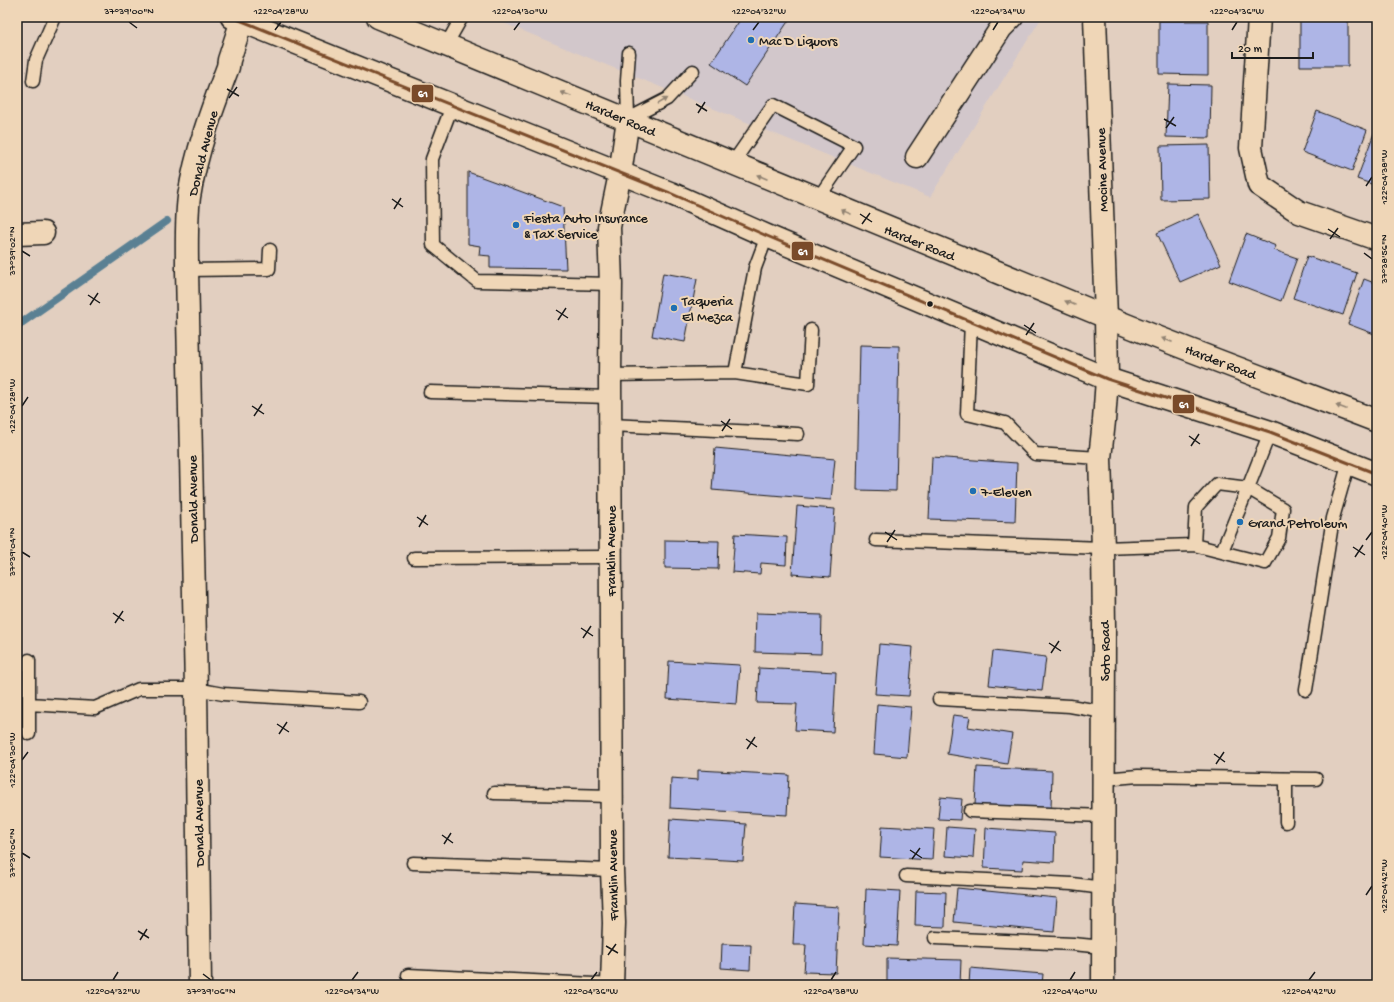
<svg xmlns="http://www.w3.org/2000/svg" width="1394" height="1002" viewBox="0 0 1394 1002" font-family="'Gochi Hand',sans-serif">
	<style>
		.built { fill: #d2c7cb }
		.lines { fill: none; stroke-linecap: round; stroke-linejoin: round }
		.stream { stroke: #5a8093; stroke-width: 8 }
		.building { fill: #aeb5e6; stroke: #1c1c1c }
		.service-casing { stroke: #1c1c1c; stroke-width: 15 }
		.minor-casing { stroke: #1c1c1c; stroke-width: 25 }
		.tertiary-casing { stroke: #1c1c1c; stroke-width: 25 }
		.secondary-casing { stroke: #1c1c1c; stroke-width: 25 }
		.service { stroke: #efd6b7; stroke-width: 12 }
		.minor { stroke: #efd6b7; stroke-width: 22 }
		.tertiary { stroke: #efd6b7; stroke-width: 22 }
		.secondary { stroke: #efd6b7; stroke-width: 22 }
		.bus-1-casing { stroke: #efd6b7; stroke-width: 6 }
		.bus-1 { stroke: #7a4b2a; stroke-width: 3 }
		.oneway { fill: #908271 }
		.ticks { fill: none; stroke: #1c1c1c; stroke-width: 1.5 }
		.poi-dot { fill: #1f6fb2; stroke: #efd6b7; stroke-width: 1.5 }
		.bus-dot { fill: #1c1c1c; stroke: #efd6b7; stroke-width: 1.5 }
		.labels { text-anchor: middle; stroke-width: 4; stroke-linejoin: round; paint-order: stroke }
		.poi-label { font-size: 14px; fill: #1c1c1c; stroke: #efd6b7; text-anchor: start }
		.street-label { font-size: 14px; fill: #1c1c1c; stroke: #efd6b7 }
		.line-badge { stroke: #efd6b7; stroke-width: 1.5 }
		.badge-label { font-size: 11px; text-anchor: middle; font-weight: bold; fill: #fff }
		.neatline { fill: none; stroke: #1c1c1c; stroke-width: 1.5 }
		.ticks-label { font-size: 10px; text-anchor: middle; fill: #1c1c1c }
	</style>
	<rect width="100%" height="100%" fill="#e2cfc0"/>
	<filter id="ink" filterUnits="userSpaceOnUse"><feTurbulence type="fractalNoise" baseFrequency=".025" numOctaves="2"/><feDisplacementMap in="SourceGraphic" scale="8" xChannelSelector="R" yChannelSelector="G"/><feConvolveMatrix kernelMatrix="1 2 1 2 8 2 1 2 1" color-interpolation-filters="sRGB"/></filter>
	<g filter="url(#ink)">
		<path class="built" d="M489,17h553l-112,180z"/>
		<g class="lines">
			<path class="stream" d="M17,326l150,-105"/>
		</g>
		<path class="building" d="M742,17h49l-46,69 -34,-23z
			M1300,17h48v49h-48z
			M1159,21h49v54l-49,-1z
			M1168,84l43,1 -1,53 -44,-1z
			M1317,111l50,19 -15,41 -50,-19z
			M1374,133l3,1v52l-20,-7z
			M1209,145l1,54 -49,1 -1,-54z
			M468,172l95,35 3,62 -76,-1v-12l-11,-1 1,-9 -12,-2z
			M1198,214l23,50 -41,18 -23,-49z
			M1246,234l30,12 -2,4 23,8 -16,43 -52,-20z
			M1307,256l50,17 -14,42 -50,-17z
			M663,273l34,6 -12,63 -33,-6z
			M1364,279l13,5v51l-29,-11z
			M860,345l39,1 -3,145 -39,-1z
			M715,448l120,11 -4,41 -119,-10z
			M932,457l85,6 -2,59 -86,-3z
			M797,506l38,3 -5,68 -38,-3z
			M735,534l52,3 -1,28 -25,-2 -1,11 -28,-2z
			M665,540l54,1 -1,28 -53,-1z
			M756,613l66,2 -1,39 -66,-2z
			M879,644l34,3 -4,49 -34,-2z
			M993,651l53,6 -4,34 -53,-6z
			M669,661l71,4 -3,39 -70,-5z
			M759,668l77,4 -3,60 -38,-2 2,-26 -40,-1z
			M877,704l34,3 -4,50 -33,-3z
			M953,715l17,2 -2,10 44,7 -5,30 -60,-10z
			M977,767l75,4 -1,38 -76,-4z
			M698,770l91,5 -2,40 -117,-7 1,-30 27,2z
			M940,797l22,2 -2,21 -22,-1z
			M670,819l76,5 -3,37 -75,-4z
			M882,826l52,3 -2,31 -52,-3z
			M947,827l28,2 -2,29 -28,-2z
			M986,828l69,5 -1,29 -31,-2 -1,10 -38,-2z
			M957,888l100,10 -3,34 -100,-10z
			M866,889l34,2 -3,55 -33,-2z
			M916,891l30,1 -1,35 -30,-1z
			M795,904l44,3 -3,66 -32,-1 2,-27h-13z
			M722,944l29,1 -1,25 -29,-2z
			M887,958l74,2 -1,25h-73z
			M970,968l73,6 -1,11h-73z"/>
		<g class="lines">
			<g class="service-casing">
				<path id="service" d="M446,45l16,-28
					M629,53l-2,28 1,38 39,-20 26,-28
					M33,81l3,-21 19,-43
					M452,106l-20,53 1,86 44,36 134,3
					M732,164l41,-59 81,41 -37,54
					M187,270l82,-1 1,-19
					M971,322l-4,92 38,9 30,31 65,4
					M735,373l73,11 3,-54
					M610,375l125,-2 20,-105 12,-32
					M430,392l180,5
					M610,425l188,9
					M876,540l227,8 91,-3 2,-38 21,-23 31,4 22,-56
					M1194,545l71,18 14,-25 4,-29 -35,-21 -26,63
					M414,558l196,-1
					M29,660v44l66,4 44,-19h57l27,5 136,8
					M1306,690l27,-172 16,-56
					M939,699l131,7 34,6
					M29,734v-30
					M1104,779l34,-3 178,3
					M1286,779v43
					M494,793l117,3
					M970,811l133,5
					M413,863l199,7
					M906,876l166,8 31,4
					M935,938l138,6 30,3
					M408,975l206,10"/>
			</g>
			<g class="minor-casing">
				<path id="minor" d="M1095,17l11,300
					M1259,17l-8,131 8,37 40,27 78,27
					M917,157l84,-129 11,-11
					M17,234l26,-1
					M200,985l-4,-296 -9,-419c0,-24 -1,-49 2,-73 7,-45 23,-88 39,-130l1,-7 14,-43
					M612,985l2,-62 -2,-53 -2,-495 1,-91 -2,-57 11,-53 8,-55"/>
			</g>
			<g class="tertiary-casing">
				<path id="tertiary" d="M1103,985l1,-357 -1,-80 -3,-90 4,-37 3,-42 -1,-62"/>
			</g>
			<g class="secondary-casing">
				<path id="secondary" d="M232,17l438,176 97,43 340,143 163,53 107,42
					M378,17c242,99 483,201 726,299 90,37 182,70 273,105"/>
			</g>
			<use href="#service" class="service"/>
			<use href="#minor" class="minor"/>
			<use href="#tertiary" class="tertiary"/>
			<use href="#secondary" class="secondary"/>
			<g class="bus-1-casing">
				<path id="bus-1" d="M232,17l438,176 97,43 340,143 163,53 107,42"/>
			</g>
			<use href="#bus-1" class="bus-1"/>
		</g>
		<defs><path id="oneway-solid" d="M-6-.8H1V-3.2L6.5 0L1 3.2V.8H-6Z"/></defs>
		<g class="oneway">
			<use href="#oneway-solid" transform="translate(566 94) rotate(-158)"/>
			<use href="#oneway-solid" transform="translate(662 101) rotate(-31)"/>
			<use href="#oneway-solid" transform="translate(762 177) rotate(-157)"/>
			<use href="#oneway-solid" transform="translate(846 212) rotate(-158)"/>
			<use href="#oneway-solid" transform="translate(1070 303) rotate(-158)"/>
			<use href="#oneway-solid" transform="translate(1167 340) rotate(-159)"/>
			<use href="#oneway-solid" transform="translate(1341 407) rotate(-159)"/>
		</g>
	</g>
	<path class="ticks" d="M129,22l8,6M275,30l6,-8M514,30l6,-8M753,30l6,-8M993,30l5,-8M1232,30l5,-8M227,89l12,7M229,98l8,-11M696,104l11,7M698,113l7,-11M1164,119l12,7M1166,128l8,-11M1366,186l6,-9M392,199l11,8M394,209l7,-11M860,214l12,8M862,224l8,-11M1328,229l12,8M1330,239l8,-11M22,251l8,5M1364,253l8,6M88,295l12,8M90,305l8,-12M556,310l12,8M558,320l8,-12M1024,325l12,8M1026,335l8,-12M22,406l6,-9M252,406l12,8M254,416l8,-12M721,421l11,8M722,431l8,-12M1189,436l11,8M1191,446l8,-12M417,517l11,8M419,527l7,-12M885,532l12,8M1366,540l6,-8M887,542l8,-12M1353,547l12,8M22,552l8,5M1355,557l8,-12M113,613l11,8M115,623l8,-12M581,628l12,8M583,638l8,-12M1049,643l12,8M1051,653l8,-12M277,724l12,8M279,734l8,-12M746,739l11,8M747,749l8,-12M1214,754l11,8M22,760l6,-8M1216,764l8,-12M442,835l11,8M444,844l7,-11M910,850l12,8M22,853l8,5M912,859l8,-11M1366,895l6,-9M138,931l11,7M140,940l7,-11M606,946l12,7M608,955l8,-11M203,974l8,6M113,980l5,-8M352,980l6,-8M591,980l6,-8M831,980l5,-8M1070,980l5,-8M1309,980l6,-8"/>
	<g class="poi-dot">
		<circle cx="751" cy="40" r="4"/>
		<circle cx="516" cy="225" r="4"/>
		<circle cx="674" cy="308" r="4"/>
		<circle cx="973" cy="491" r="4"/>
		<circle cx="1240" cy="522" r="4"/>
	</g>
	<circle class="bus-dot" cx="930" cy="304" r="3.5"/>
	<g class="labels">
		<g class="poi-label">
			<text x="759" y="45">Mac D Liquors</text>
			<text x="524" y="222">Fiesta Auto Insurance<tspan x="524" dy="16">&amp; Tax Service</tspan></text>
			<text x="682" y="305">Taqueria<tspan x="682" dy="16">El Mezca</tspan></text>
			<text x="981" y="496">7-Eleven</text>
			<text x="1248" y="527">Grand Petroleum</text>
		</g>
		<g class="street-label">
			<text transform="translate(621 117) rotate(23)" y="5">Harder Road</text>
			<text transform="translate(202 153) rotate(-76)" y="5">Donald Avenue</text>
			<text transform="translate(1101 170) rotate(-92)" y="5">Mocine Avenue</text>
			<text transform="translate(920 242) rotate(22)" y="5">Harder Road</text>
			<text transform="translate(1221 361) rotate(21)" y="5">Harder Road</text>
			<text transform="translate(192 499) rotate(-91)" y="5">Donald Avenue</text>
			<text transform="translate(610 551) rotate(-90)" y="5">Franklin Avenue</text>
			<text transform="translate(1104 651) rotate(-90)" y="5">Soto Road</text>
			<text transform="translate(198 823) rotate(-91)" y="5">Donald Avenue</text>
			<text transform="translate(612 875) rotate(-91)" y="5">Franklin Avenue</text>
		</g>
	</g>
	<g class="line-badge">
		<rect x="411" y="84" width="23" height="19" rx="4" fill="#7a4b2a"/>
		<rect x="791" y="241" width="23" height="20" rx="4" fill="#7a4b2a"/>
		<rect x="1172" y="394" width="23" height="20" rx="4" fill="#7a4b2a"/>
	</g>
	<g class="badge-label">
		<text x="423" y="97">61</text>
		<text x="803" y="255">61</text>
		<text x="1184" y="408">61</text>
	</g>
	<rect width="1394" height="1002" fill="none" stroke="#efd6b7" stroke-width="44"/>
	<path d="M1232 52v6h81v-6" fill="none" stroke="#1c1c1c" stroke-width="2"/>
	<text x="1238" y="52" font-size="12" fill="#1c1c1c" stroke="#efd6b7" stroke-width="3" paint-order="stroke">20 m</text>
	<rect x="22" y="22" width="1350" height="958" class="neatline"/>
	<g class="ticks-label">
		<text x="129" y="14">37°39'00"N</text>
		<text x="281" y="14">122°04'28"W</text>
		<text x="520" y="14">122°04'30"W</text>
		<text x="759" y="14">122°04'32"W</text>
		<text x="998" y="14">122°04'34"W</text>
		<text x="1237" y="14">122°04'36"W</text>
		<text transform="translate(1383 177) rotate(-90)" y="4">122°04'38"W</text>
		<text transform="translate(11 251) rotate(-90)" y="4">37°39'02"N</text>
		<text transform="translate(1383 259) rotate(-90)" y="4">37°38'56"N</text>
		<text transform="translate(11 406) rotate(-90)" y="4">122°04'28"W</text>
		<text transform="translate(1383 532) rotate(-90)" y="4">122°04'40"W</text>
		<text transform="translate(11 552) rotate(-90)" y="4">37°39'04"N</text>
		<text transform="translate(11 760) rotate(-90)" y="4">122°04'30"W</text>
		<text transform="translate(11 853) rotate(-90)" y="4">37°39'06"N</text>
		<text transform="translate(1383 886) rotate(-90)" y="4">122°04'42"W</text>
		<text x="113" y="994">122°04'32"W</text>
		<text x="211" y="994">37°39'06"N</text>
		<text x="352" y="994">122°04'34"W</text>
		<text x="591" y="994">122°04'36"W</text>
		<text x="831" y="994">122°04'38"W</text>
		<text x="1070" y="994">122°04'40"W</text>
		<text x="1309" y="994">122°04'42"W</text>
	</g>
</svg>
